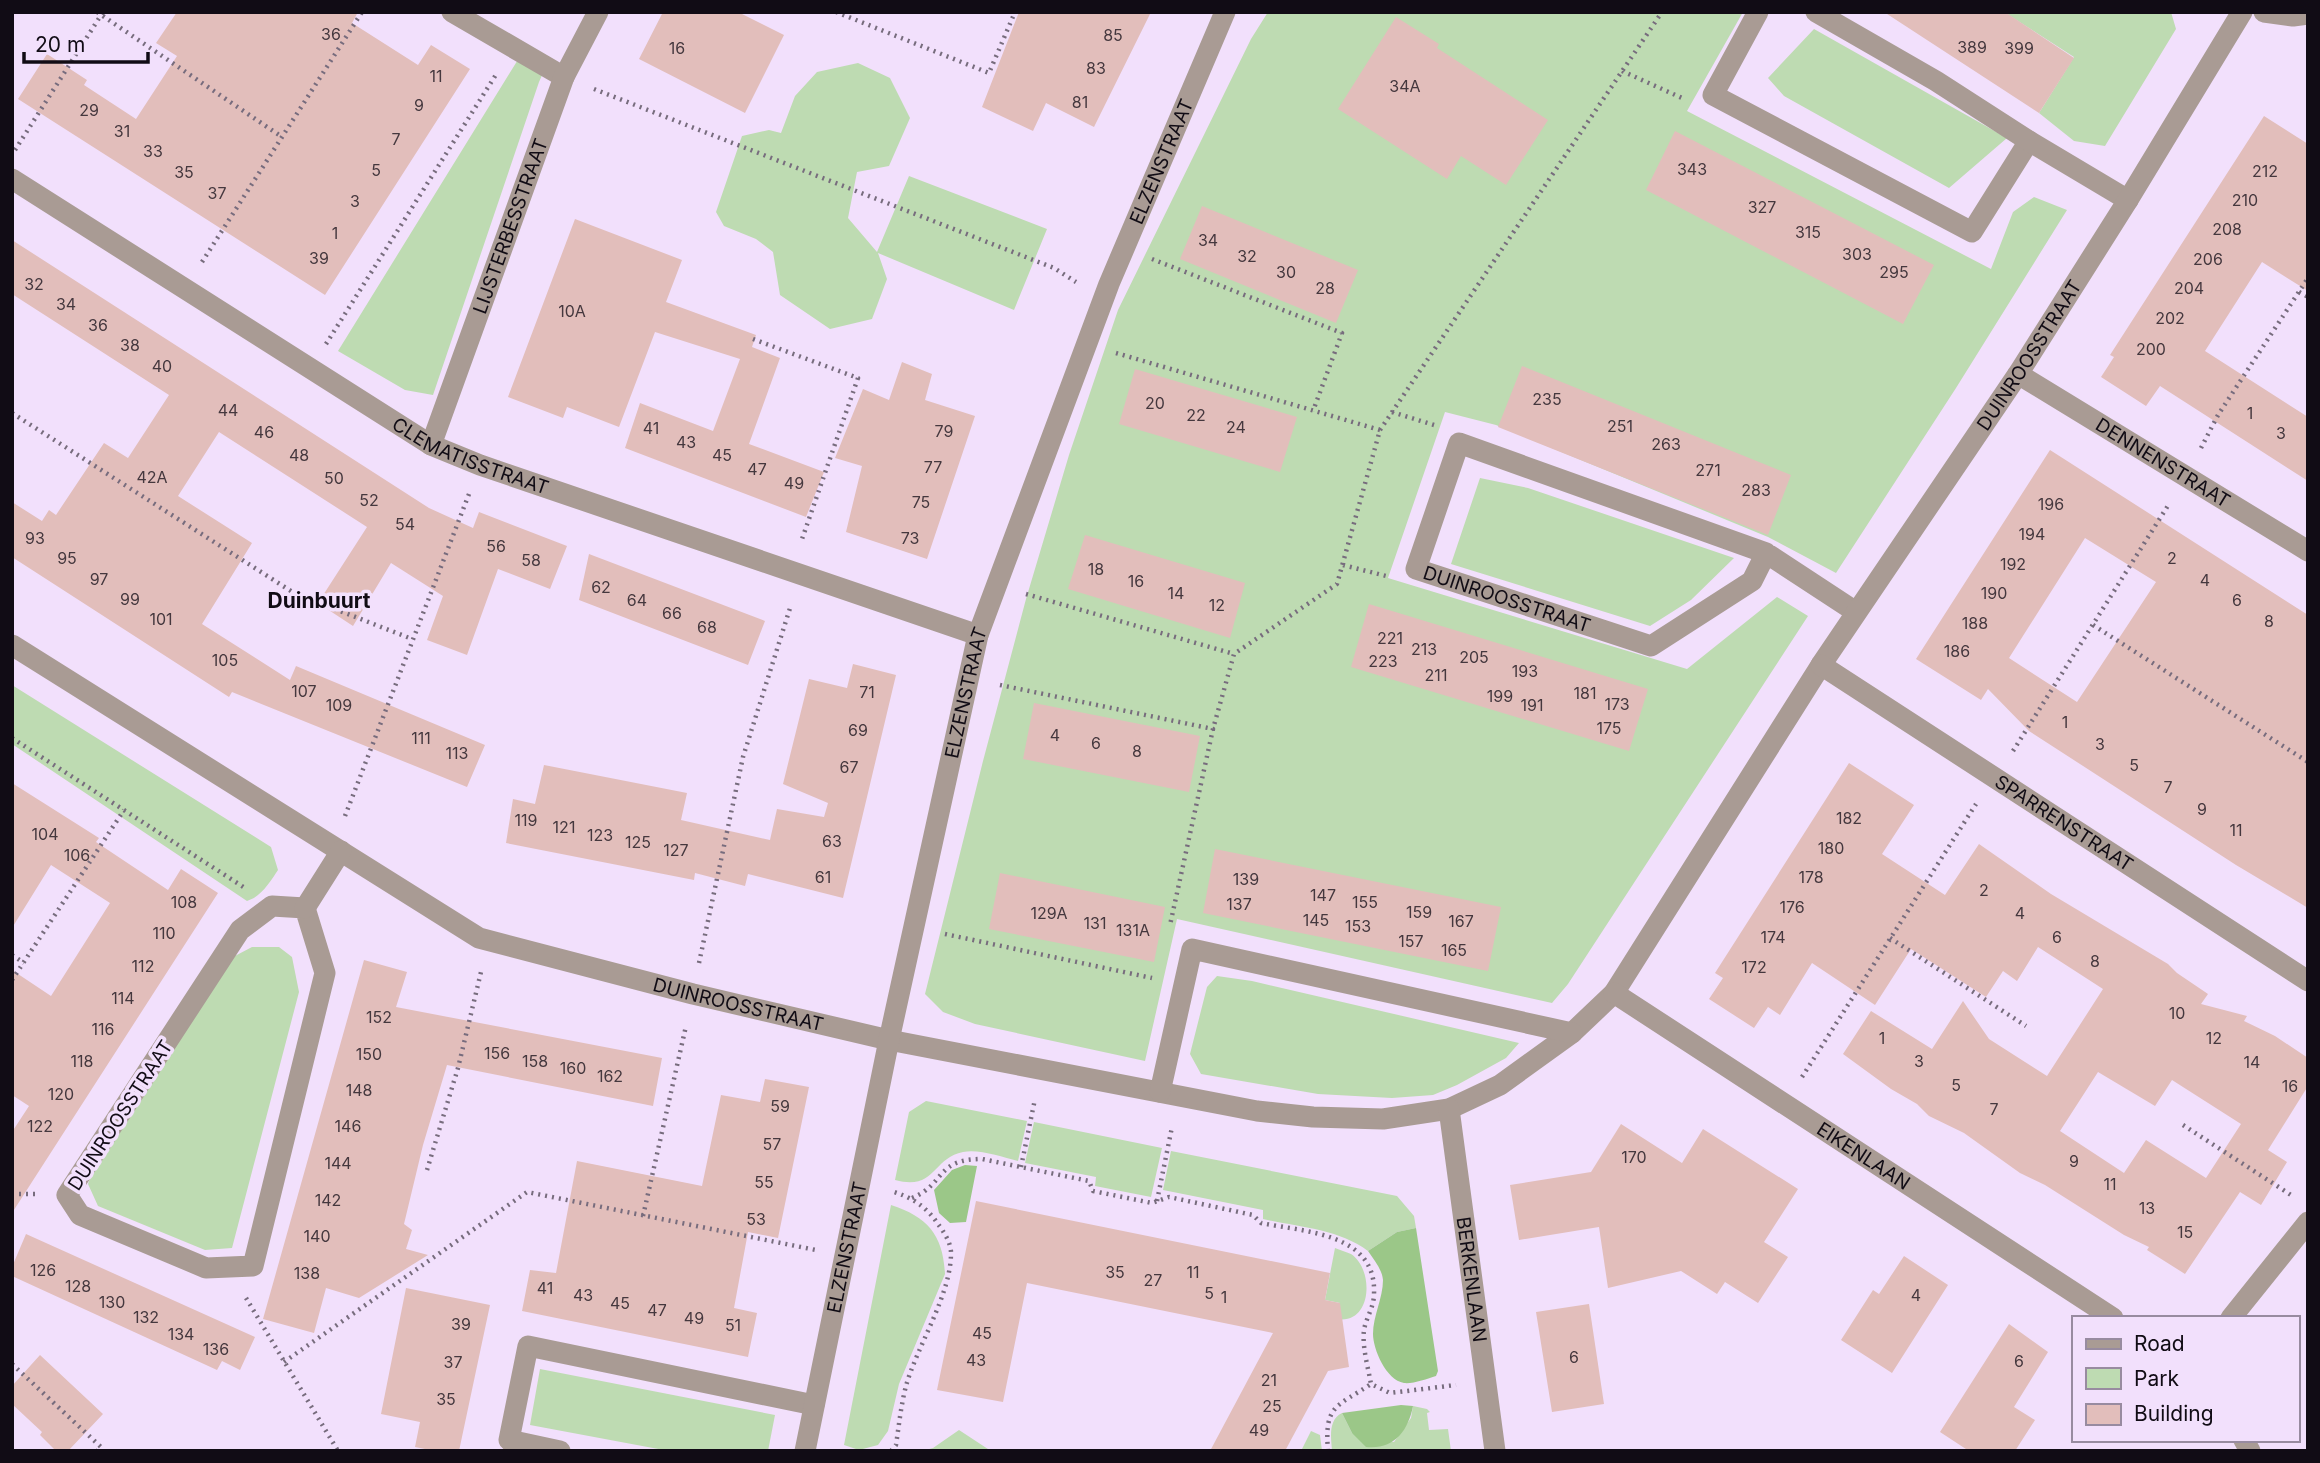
<svg xmlns="http://www.w3.org/2000/svg" width="2320" height="1463" viewBox="0 0 2320 1463" font-family="Inter,sans-serif">
	<style>
		.green { fill: #bedbb2 }
		.forest { fill: #9bc788 }
		.building { fill: #e2bebb; fill-rule: evenodd }
		.lines { fill: none; stroke-linecap: round; stroke-linejoin: round }
		.path { stroke: #776c7d; stroke-width: 4.5; stroke-dasharray: 2 5; stroke-linecap: butt }
		.service { stroke: #a99b94; stroke-width: 21 }
		.minor { stroke: #a99b94; stroke-width: 21 }
		.tertiary { stroke: #a99b94; stroke-width: 21 }
		.labels { text-anchor: middle; stroke-width: 7; stroke-linejoin: round; paint-order: stroke }
		.number-label { font-size: 16px; fill: #45383e }
		.street-label { font-size: 19px; fill: #110c15; stroke: #f2e0fc }
		.neighbourhood-label { font-size: 21px; font-weight: bold; fill: #110c15; stroke: #f2e0fc }
	</style>
	<rect width="100%" height="100%" fill="#f2e0fc"/>
	<path class="green" d="M1268,12h475l-56,99 304,158 22,-57 21,-15 33,13 -111,178 -120,185 -68,-36 -272,-112 -51,-13 -57,166 299,91 90,-72 31,19 -240,368 -16,19 -375,-84 -32,142 -170,-37 -32,-12 -18,-18 58,-233 43,-162 43,-144 49,-145 133,-271z
		M2004,12h167l5,17 -71,117 -31,-5 -35,-28 35,-56z
		M1814,29l193,109 -58,50 -165,-92 -16,-18z
		M519,58l24,15 -4,9 -106,313 -28,-5 -67,-39z
		M858,63l32,15 20,40 -21,48 -32,6 -9,46 29,34 32,-76 138,53 -33,81 -136,-57 9,26 -15,40 -42,10 -50,-34 -7,-43 -17,-13 -32,-13 -8,-14 26,-76 27,-6 12,3 14,-37 22,-24z
		M1480,478l48,10 206,70 -43,42 -41,26 -199,-62z
		M12,685l259,162 7,23c-8,12 -17,27 -31,31l-235,-157z
		M252,947h27l13,10 7,35 -67,256 -27,2 -107,-44 -10,-22 4,-12 141,-215z
		M1217,976l35,5 267,62 -13,15 -49,27 -24,10 -41,3 -74,-4 -117,-20 -11,-20 17,-67z
		M926,1101l101,20 -9,40c-17,-4 -38,-12 -55,-9 -31,6 -27,39 -68,28l14,-68z
		M1034,1122l128,26 -11,49 -56,-11 1,-9 -71,-14z
		M1171,1151l226,45 17,20 2,12 -19,4 -29,19c-29,-22 -70,-24 -105,-32v-9l-100,-20z
		M891,1205c37,12 52,30 54,69l-46,110 -11,47 -10,14 -19,5 -15,-5z
		M1335,1248c5,2 11,4 16,6 24,16 21,72 -15,65l4,-16 -15,-3z
		M540,1369l235,46 -7,36h-99l-139,-26z
		M1413,1406l14,3 3,3 -3,1 2,17 19,-1 3,22h-119c-1,-14 -4,-31 10,-38l10,20 42,9 17,-24z
		M959,1430l32,21h-69l11,-3z
		M1311,1431l9,4 2,16h-21z"/>
	<path class="forest" d="M965,1165l12,1 -11,56 -16,1 -11,-10 -5,-23 18,-20z
		M1416,1228l22,143 -2,5c-9,3 -23,8 -32,7 -18,-3 -31,-34 -31,-49 0,-18 10,-36 10,-54 -1,-11 -9,-20 -15,-29l29,-19z
		M1401,1405l12,1c-5,26 -20,44 -47,41l-14,-14 -10,-20z"/>
	<path class="building" d="M177,12h181l-6,11 66,42 13,-20 39,24 -145,226 -307,-196 29,-45 40,26 -3,5 52,34 41,-63 -21,-13z
		M663,12h75l46,23 -39,78 -106,-54z
		M1019,12h132l-57,115 -48,-24 -13,28 -51,-24z
		M1884,12h121l69,46 -35,55z
		M1396,17l43,27 -2,4 111,72 -42,65 -45,-29 -14,23 -109,-70z
		M2264,116l44,28v147l-46,-29 -57,89 103,66v64l-148,-95 -14,20 -45,-29 13,-20 -4,-2z
		M1675,131l259,134 -31,59 -257,-134z
		M1202,206l156,64 -22,53 -156,-64z
		M575,219l107,41 -16,42 90,33 -4,12 28,11 -31,86 75,28 -18,45 -181,-69 15,-45 73,28 27,-72 -85,-27 -36,95 -52,-20 -4,11 -55,-21z
		M12,240l417,268 44,20 6,-16 88,34 -17,43 -52,-20 -31,86 -40,-15 16,-44 -52,-33 -38,63 -35,-23 49,-76 -148,-95 -41,64 74,47 -50,81 88,56 6,-14 189,79 -18,42 -235,-95 -3,5 -217,-140v-55l30,19 7,-11 7,5 48,-72 24,15 41,-63 -157,-101z
		M902,362l30,12 -7,26 50,16 -48,143 -81,-27 16,-66 -27,-8 28,-69 26,11z
		M1522,366l269,109 -23,60 -270,-108z
		M1135,369l162,48 -17,55 -161,-48z
		M2050,450l258,165v293l-72,-43 -207,-134 -41,-42 -7,11 -65,-41zM2085,538l71,44 -79,120 -68,-44z
		M1085,535l160,48 -15,55 -162,-49z
		M589,554l176,67 -17,44 -169,-65z
		M1369,604l279,85 -19,62 -278,-84z
		M853,664l43,11 -53,223 -95,-24 -3,12 -50,-13 -1,7 -188,-37 7,-44 22,5 9,-39 143,28 -6,27 89,20 7,-31 47,8 4,-14 -45,-19 26,-105 38,9z
		M1034,703l166,33 -11,56 -166,-33z
		M1849,763l65,42 -32,49 63,41 34,-51 72,50 117,70 9,9 31,21 -7,10 46,12 -3,5 31,15 33,22v28l-40,64 19,12 -26,43 -21,-13 -55,82 -38,-24 2,-3 -25,-12 -79,-50 -25,-12 -56,-40 -35,-17 -12,-12 -26,-15 -48,-35 28,-43 61,38 31,-48 26,38 58,37 56,-87 -65,-42 -21,34 -14,-10 -17,26 -75,-48 -36,56 -63,-42 -32,52 -12,-8 -14,21 -45,-29 14,-21 -8,-5zM2098,1072l57,34 17,-26 69,44 -35,54 -60,-38 -22,33 -64,-42z
		M12,783l87,55 -3,4 72,48 13,-21 37,24 -206,320v-81l17,-26 -17,-11v-125l39,26 59,-93 -59,-38 -39,63z
		M1215,849l286,58 -13,64 -285,-58z
		M1000,873l165,34 -11,55 -165,-33z
		M364,960l43,12 -11,35 266,51 -9,48 -206,-41 -24,80 -19,79 8,6 -6,19 22,6 -69,43 -33,-10 -12,45 -51,-14z
		M765,1079l44,8 -31,151 -30,-6 -14,76 23,5 -9,44 -226,-46 8,-41 26,3 21,-112 125,25 19,-91 39,7z
		M1621,1124l61,39 21,-34 95,60 -34,53 24,15 -30,46 -33,-21 -8,12 -36,-23 -73,17 -9,-61 -80,13 -9,-55 81,-13z
		M976,1201l354,72 -5,27 15,3 9,64 -21,4 -43,80h-75l63,-118 -246,-50 -24,119 -66,-12z
		M26,1234l229,103 -15,33 -18,-9 -5,9 -205,-94v-9z
		M1904,1256l44,29 -56,88 -51,-33 32,-50 6,4z
		M406,1288l84,17 -31,146h-24l-20,-4 5,-25 -39,-8z
		M1589,1304l15,100 -52,8 -16,-100z
		M2009,1324l39,28 -34,55 21,13 -20,31h-46l-29,-19z
		M40,1355l63,59 -35,37h-12l-16,-16 2,-3 -30,-28v-18z"/>
	<g class="lines">
		<path class="path" d="M97,12l185,125
			M836,12l153,61 26,-61
			M1622,71l60,27
			M594,89l460,179 22,14
			M15,150l88,-138
			M1152,259l190,74 -29,78
			M202,262l160,-250
			M2299,292l9,5
			M753,339l105,39 -57,164
			M326,344l171,-271
			M1116,353l264,77 -43,154 -103,70 -21,75
			M1392,412l42,13
			M12,413l282,180 118,46
			M1380,430l282,-418
			M2201,448l17,-33 90,-137
			M1343,565l43,11
			M1026,594l208,60
			M2093,625l215,137
			M1000,685l213,44 -43,196
			M12,738l233,150
			M2013,751l156,-247
			M345,816l124,-322
			M945,934l207,44
			M1890,938l136,88
			M12,955l12,8
			M699,963l44,-206 48,-152
			M12,980l112,-170
			M1802,1077l174,-273
			M2183,1125l108,70
			M1021,1167l14,-68
			M427,1170l31,-102 23,-96
			M12,1194h24
			M912,1198c34,-14 23,-39 70,-39l107,22 4,10 59,12 17,-6 84,18 8,8c44,9 116,10 113,71 0,13 -8,24 -10,36 -2,17 4,37 7,54l19,9 66,-8
			M1157,1201l15,-74
			M643,1216l43,-190
			M246,1298l92,153
			M284,1362l243,-170 289,58
			M12,1364l89,83 -4,4
			M891,1451l5,-6c3,-20 5,-40 10,-59 11,-40 45,-91 45,-133 0,-10 -7,-21 -13,-29 -12,-18 -27,-27 -47,-33
			M1328,1451c-4,-47 9,-44 43,-67"/>
		<path class="service" d="M2231,1318l77,-96"/>
		<g class="minor">
			<path d="M452,12l112,65"/>
			<path d="M1758,12l-45,83 259,137 57,-91"/>
			<path d="M1816,12l120,69 93,60 99,59"/>
			<path id="s1" d="M12,179l419,266 49,20 498,170"/>
			<path id="s2" d="M2018,374l290,177"/>
			<path id="s3" d="M431,445l133,-368 34,-65"/>
			<path id="s4" d="M1766,553l-307,-110 -43,126 235,77 101,-65 14,-28 90,59"/>
			<path id="s5" d="M12,645l467,293 214,56 196,46 368,71 56,6 70,2 66,-10 51,-24 72,-52 42,-40 207,-328 197,-291 110,-174 114,-188"/>
			<path id="s6" d="M1821,665l487,316"/>
			<path d="M272,906l33,2 20,65 -72,293 -47,2 -126,-53 -13,-20 173,-265z"/>
			<path d="M305,908l36,-57"/>
			<path id="s7" d="M1614,993l499,325"/>
			<path d="M1160,1092l32,-143 380,84"/>
			<path id="s8" d="M1449,1109l46,342"/>
			<path d="M2244,1440l6,11"/>
			<path d="M560,1451l-51,-11 19,-94 286,59"/>
			<path id="s9" d="M805,1451l84,-411 89,-405 131,-351 116,-272"/>
		</g>
		<path class="tertiary" d="M2264,12l29,4 15,-2"/>
	</g>
	<g class="labels">
		<g class="number-label">
			<text x="331" y="40">36</text>
			<text x="1113" y="41">85</text>
			<text x="1972" y="53">389</text>
			<text x="677" y="54">16</text>
			<text x="2019" y="54">399</text>
			<text x="1096" y="74">83</text>
			<text x="436" y="82">11</text>
			<text x="1405" y="92">34A</text>
			<text x="1080" y="108">81</text>
			<text x="419" y="111">9</text>
			<text x="89" y="116">29</text>
			<text x="122" y="137">31</text>
			<text x="396" y="145">7</text>
			<text x="153" y="157">33</text>
			<text x="1692" y="175">343</text>
			<text x="376" y="176">5</text>
			<text x="2265" y="177">212</text>
			<text x="184" y="178">35</text>
			<text x="217" y="199">37</text>
			<text x="2245" y="206">210</text>
			<text x="355" y="207">3</text>
			<text x="1762" y="213">327</text>
			<text x="2227" y="235">208</text>
			<text x="1808" y="238">315</text>
			<text x="335" y="239">1</text>
			<text x="1208" y="246">34</text>
			<text x="1857" y="260">303</text>
			<text x="1247" y="262">32</text>
			<text x="319" y="264">39</text>
			<text x="2208" y="265">206</text>
			<text x="1286" y="278">30</text>
			<text x="1894" y="278">295</text>
			<text x="34" y="290">32</text>
			<text x="1325" y="294">28</text>
			<text x="2189" y="294">204</text>
			<text x="66" y="310">34</text>
			<text x="572" y="317">10A</text>
			<text x="2170" y="324">202</text>
			<text x="98" y="331">36</text>
			<text x="130" y="351">38</text>
			<text x="2151" y="355">200</text>
			<text x="162" y="372">40</text>
			<text x="1547" y="405">235</text>
			<text x="1155" y="409">20</text>
			<text x="228" y="416">44</text>
			<text x="2250" y="419">1</text>
			<text x="1196" y="421">22</text>
			<text x="1620" y="432">251</text>
			<text x="1236" y="433">24</text>
			<text x="651" y="434">41</text>
			<text x="944" y="437">79</text>
			<text x="264" y="438">46</text>
			<text x="2281" y="439">3</text>
			<text x="686" y="448">43</text>
			<text x="1666" y="450">263</text>
			<text x="299" y="461">48</text>
			<text x="722" y="461">45</text>
			<text x="933" y="473">77</text>
			<text x="757" y="475">47</text>
			<text x="1708" y="476">271</text>
			<text x="152" y="483">42A</text>
			<text x="334" y="484">50</text>
			<text x="794" y="489">49</text>
			<text x="1756" y="496">283</text>
			<text x="369" y="506">52</text>
			<text x="921" y="508">75</text>
			<text x="2051" y="510">196</text>
			<text x="405" y="530">54</text>
			<text x="2032" y="540">194</text>
			<text x="35" y="544">93</text>
			<text x="910" y="544">73</text>
			<text x="496" y="552">56</text>
			<text x="67" y="564">95</text>
			<text x="2172" y="564">2</text>
			<text x="531" y="566">58</text>
			<text x="2013" y="570">192</text>
			<text x="1096" y="575">18</text>
			<text x="99" y="585">97</text>
			<text x="2205" y="586">4</text>
			<text x="1136" y="587">16</text>
			<text x="601" y="593">62</text>
			<text x="1176" y="599">14</text>
			<text x="1994" y="599">190</text>
			<text x="130" y="605">99</text>
			<text x="637" y="606">64</text>
			<text x="2237" y="606">6</text>
			<text x="1217" y="611">12</text>
			<text x="672" y="619">66</text>
			<text x="161" y="625">101</text>
			<text x="2269" y="627">8</text>
			<text x="1975" y="629">188</text>
			<text x="707" y="633">68</text>
			<text x="1390" y="644">221</text>
			<text x="1424" y="655">213</text>
			<text x="1957" y="657">186</text>
			<text x="1474" y="663">205</text>
			<text x="225" y="666">105</text>
			<text x="1383" y="667">223</text>
			<text x="1525" y="677">193</text>
			<text x="1436" y="681">211</text>
			<text x="304" y="697">107</text>
			<text x="867" y="698">71</text>
			<text x="1585" y="699">181</text>
			<text x="1500" y="702">199</text>
			<text x="1617" y="710">173</text>
			<text x="339" y="711">109</text>
			<text x="1532" y="711">191</text>
			<text x="2065" y="728">1</text>
			<text x="1609" y="734">175</text>
			<text x="858" y="736">69</text>
			<text x="1055" y="741">4</text>
			<text x="421" y="744">111</text>
			<text x="1096" y="749">6</text>
			<text x="2100" y="750">3</text>
			<text x="1137" y="757">8</text>
			<text x="457" y="759">113</text>
			<text x="2134" y="771">5</text>
			<text x="849" y="773">67</text>
			<text x="2168" y="793">7</text>
			<text x="2202" y="815">9</text>
			<text x="1849" y="824">182</text>
			<text x="526" y="826">119</text>
			<text x="564" y="833">121</text>
			<text x="2236" y="836">11</text>
			<text x="45" y="840">104</text>
			<text x="600" y="841">123</text>
			<text x="832" y="847">63</text>
			<text x="638" y="848">125</text>
			<text x="1831" y="854">180</text>
			<text x="676" y="856">127</text>
			<text x="77" y="861">106</text>
			<text x="823" y="883">61</text>
			<text x="1811" y="883">178</text>
			<text x="1246" y="885">139</text>
			<text x="1984" y="896">2</text>
			<text x="1323" y="901">147</text>
			<text x="184" y="908">108</text>
			<text x="1365" y="908">155</text>
			<text x="1239" y="910">137</text>
			<text x="1792" y="913">176</text>
			<text x="1419" y="918">159</text>
			<text x="1049" y="919">129A</text>
			<text x="2020" y="919">4</text>
			<text x="1316" y="926">145</text>
			<text x="1461" y="927">167</text>
			<text x="1095" y="929">131</text>
			<text x="1358" y="932">153</text>
			<text x="1133" y="936">131A</text>
			<text x="164" y="939">110</text>
			<text x="1773" y="943">174</text>
			<text x="2057" y="943">6</text>
			<text x="1411" y="947">157</text>
			<text x="1454" y="956">165</text>
			<text x="2095" y="967">8</text>
			<text x="143" y="972">112</text>
			<text x="1754" y="973">172</text>
			<text x="123" y="1004">114</text>
			<text x="2177" y="1019">10</text>
			<text x="379" y="1023">152</text>
			<text x="103" y="1035">116</text>
			<text x="1882" y="1044">1</text>
			<text x="2214" y="1044">12</text>
			<text x="497" y="1059">156</text>
			<text x="369" y="1060">150</text>
			<text x="82" y="1067">118</text>
			<text x="535" y="1067">158</text>
			<text x="1919" y="1067">3</text>
			<text x="2252" y="1068">14</text>
			<text x="573" y="1074">160</text>
			<text x="610" y="1082">162</text>
			<text x="1956" y="1091">5</text>
			<text x="2290" y="1092">16</text>
			<text x="359" y="1096">148</text>
			<text x="61" y="1100">120</text>
			<text x="780" y="1112">59</text>
			<text x="1994" y="1115">7</text>
			<text x="40" y="1132">122</text>
			<text x="348" y="1132">146</text>
			<text x="772" y="1150">57</text>
			<text x="1634" y="1163">170</text>
			<text x="2074" y="1167">9</text>
			<text x="338" y="1169">144</text>
			<text x="764" y="1188">55</text>
			<text x="2110" y="1190">11</text>
			<text x="328" y="1206">142</text>
			<text x="2147" y="1214">13</text>
			<text x="756" y="1225">53</text>
			<text x="2185" y="1238">15</text>
			<text x="317" y="1242">140</text>
			<text x="43" y="1276">126</text>
			<text x="1115" y="1278">35</text>
			<text x="1193" y="1278">11</text>
			<text x="307" y="1279">138</text>
			<text x="1153" y="1286">27</text>
			<text x="78" y="1292">128</text>
			<text x="545" y="1294">41</text>
			<text x="1209" y="1299">5</text>
			<text x="583" y="1301">43</text>
			<text x="1916" y="1301">4</text>
			<text x="1224" y="1303">1</text>
			<text x="112" y="1308">130</text>
			<text x="620" y="1309">45</text>
			<text x="657" y="1316">47</text>
			<text x="146" y="1323">132</text>
			<text x="694" y="1324">49</text>
			<text x="461" y="1330">39</text>
			<text x="733" y="1331">51</text>
			<text x="982" y="1339">45</text>
			<text x="181" y="1340">134</text>
			<text x="216" y="1355">136</text>
			<text x="1574" y="1363">6</text>
			<text x="976" y="1366">43</text>
			<text x="2019" y="1367">6</text>
			<text x="453" y="1368">37</text>
			<text x="1269" y="1386">21</text>
			<text x="446" y="1405">35</text>
			<text x="1272" y="1412">25</text>
			<text x="1259" y="1436">49</text>
		</g>
		<g class="street-label">
			<text dy="7" stroke="none"><textPath href="#s9" startOffset="1342">ELZENSTRAAT</textPath></text>
			<text dy="7" stroke="none"><textPath href="#s3" startOffset="233">LIJSTERBESSTRAAT</textPath></text>
			<text dy="7" stroke="none"><textPath href="#s5" startOffset="2506">DUINROOSSTRAAT</textPath></text>
			<text dy="7" stroke="none"><textPath href="#s1" startOffset="537">CLEMATISSTRAAT</textPath></text>
			<text dy="7" stroke="none"><textPath href="#s2" startOffset="170">DENNENSTRAAT</textPath></text>
			<text dy="7" stroke="none"><textPath href="#s4" startOffset="555">DUINROOSSTRAAT</textPath></text>
			<text dy="7" stroke="none"><textPath href="#s9" startOffset="775">ELZENSTRAAT</textPath></text>
			<text dy="7" stroke="none"><textPath href="#s6" startOffset="290">SPARRENSTRAAT</textPath></text>
			<text dy="7" stroke="none"><textPath href="#s5" startOffset="819">DUINROOSSTRAAT</textPath></text>
			<text transform="translate(120 1115) rotate(-57)" y="7">DUINROOSSTRAAT</text>
			<text dy="7" stroke="none"><textPath href="#s7" startOffset="298">EIKENLAAN</textPath></text>
			<text dy="7" stroke="none"><textPath href="#s9" startOffset="208">ELZENSTRAAT</textPath></text>
			<text dy="7" stroke="none"><textPath href="#s8" startOffset="172">BERKENLAAN</textPath></text>
		</g>
		<g class="neighbourhood-label">
			<text x="319" y="608">Duinbuurt</text>
		</g>
	</g>
	<rect width="2320" height="1463" fill="none" stroke="#110c15" stroke-width="28"/>
	<rect x="2072" y="1316" width="228" height="126" fill="#f2e0fc" stroke="#988ba0" stroke-width="2"/>
	<rect x="2086" y="1339" width="35" height="10" fill="#a99b94" stroke="#988ba0" stroke-width="2"/>
	<text x="2134" y="1351" font-size="21" fill="#110c15">Road</text>
	<rect x="2086" y="1368" width="35" height="21" fill="#bedbb2" stroke="#988ba0" stroke-width="2"/>
	<text x="2134" y="1386" font-size="21" fill="#110c15">Park</text>
	<rect x="2086" y="1404" width="35" height="21" fill="#e2bebb" stroke="#988ba0" stroke-width="2"/>
	<text x="2134" y="1421" font-size="21" fill="#110c15">Building</text>
	<path d="M24 52v10h124v-10" fill="none" stroke="#110c15" stroke-width="3.5"/>
	<text x="35" y="52" font-size="21" fill="#110c15" stroke="#f2e0fc" stroke-width="5" paint-order="stroke">20 m</text>
</svg>
